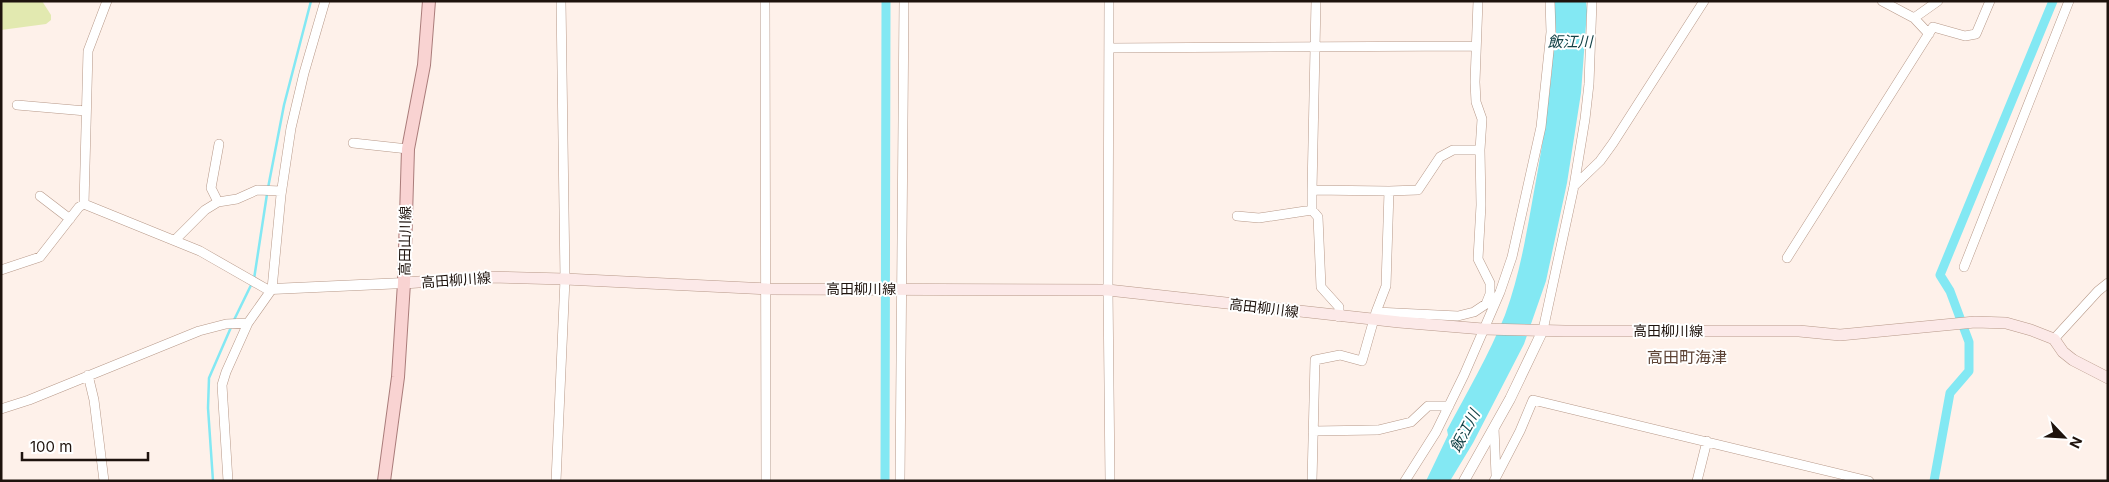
<svg xmlns="http://www.w3.org/2000/svg" width="2109" height="482" viewBox="0 0 2109 482" font-family="Inter,'Noto Sans JP',sans-serif">
	<style>
		.green { fill: #e2e9b0 }
		.water { fill: #83e8f3 }
		.lines { fill: none; stroke-linecap: round; stroke-linejoin: round }
		.stream { stroke: #83e8f3; stroke-width: 2.5 }
		.canal { stroke: #83e8f3; stroke-width: 9 }
		.minor-casing { stroke: #b79989; stroke-width: 10 }
		.tertiary-casing { stroke: #b79989; stroke-width: 11 }
		.secondary-casing { stroke: #b79989; stroke-width: 12 }
		.primary-casing { stroke: #aa7c7a; stroke-width: 14 }
		.minor { stroke: #fff; stroke-width: 9 }
		.tertiary { stroke: #fff; stroke-width: 10 }
		.secondary { stroke: #fce9e8; stroke-width: 11 }
		.primary { stroke: #f9d3d2; stroke-width: 12 }
		.labels { text-anchor: middle; stroke-width: 4; stroke-linejoin: round; paint-order: stroke }
		.street-label { font-size: 14px; fill: #1e130d; stroke: #fff }
		.water-label { font-size: 15px; font-style: italic; fill: #134247; stroke: #fff }
		.quarter-label { font-size: 16px; fill: #5d4335; stroke: #fff }
	</style>
	<rect width="100%" height="100%" fill="#fef1ea"/>
	<path class="green" d="M1,1h41l9,14v5l-5,4 -45,6z"/>
	<path class="water" d="M1555,1h31l1,10 -6,82 -14,90 -21,98 -22,63 -51,99 -23,38h-24l22,-46 -1,-5c20,-38 42,-75 58,-115 14,-38 21,-78 28,-118 12,-65 22,-129 22,-196z"/>
	<g class="lines">
		<path class="stream" d="M268,188l16,-83 27,-104
			M234,320l20,-41 13,-85
			M213,481l-5,-73 1,-30 23,-53"/>
		<path class="canal" d="M885,481l1,-480
			M1934,481l16,-88 19,-22v-29l-19,-51 -10,-16 113,-274"/>
		<g class="minor-casing">
			<path id="minor" d="M765,1l1,480
				M1109,1l-1,289 2,191
				M1882,1l32,17 15,16
				M1914,18l24,-17
				M1109,48l367,-2
				M17,105l69,6
				M353,143l55,6
				M1574,186l26,-25 13,-18 91,-142
				M1312,190v20l6,7 3,70 18,20v10
				M1389,191l29,-1 22,-33 13,-7h27
				M40,196l30,23
				M218,202l-7,-14 8,-44
				M84,204l4,-153 19,-50
				M1237,216l22,2 53,-8
				M175,240l30,-30 13,-8 19,-3 20,-9 24,1
				M1787,258l146,-231 32,9 11,-2 14,-33
				M1964,267l105,-266
				M1,270l39,-13 39,-50 5,-3 116,47 70,40
				M1376,312l82,4 16,-4 12,-8 4,-10v-11l-12,-24 3,-54 -1,-55 2,-31 -6,-17 -1,-20 3,-81
				M1543,330l31,-144 11,-67 4,-35 3,-83
				M2054,339l44,-48 10,-8
				M88,375l6,25 10,81
				M1,409l28,-9 170,-69 27,-7 22,-1
				M1494,428l2,47
				M1313,431l65,-1 33,-8 17,-16h21
				M228,481l-6,-96 4,-13 22,-49 24,-34 9,-94 10,-67 13,-55 21,-72
				M556,481l9,-202 -4,-278
				M900,481l4,-480
				M1312,481l3,-121 25,-5 22,6 14,-49 10,-26 3,-95 -77,-1 4,-189
				M1405,481l31,-49 28,-57 36,-83 12,-35 29,-130 10,-95 -1,-31
				M1494,481l26,-50 13,-31 336,81
				M1697,481l10,-40"/>
		</g>
		<g class="tertiary-casing">
			<path id="tertiary" d="M272,289l132,-6
				M1464,481l46,-82 33,-69"/>
		</g>
		<g class="secondary-casing">
			<path id="secondary" d="M404,283l87,-6 74,2 202,10 341,1 291,32 84,7 82,2h234l41,4 135,-13 31,1 25,7 23,9 9,13 10,8 35,18"/>
		</g>
		<g class="primary-casing">
			<path id="primary" d="M384,481l14,-104 6,-94 4,-134 16,-84 5,-64"/>
		</g>
		<use href="#minor" class="minor"/>
		<use href="#tertiary" class="tertiary"/>
		<use href="#secondary" class="secondary"/>
		<use href="#primary" class="primary"/>
	</g>
	<g class="labels">
		<g class="street-label">
			<text transform="translate(405 241) rotate(-89)" y="5">高田山川線</text>
			<text transform="translate(456 280) rotate(-4)" y="5">高田柳川線</text>
			<text x="861" y="294">高田柳川線</text>
			<text transform="translate(1264 308) rotate(7)" y="5">高田柳川線</text>
			<text x="1668" y="336">高田柳川線</text>
		</g>
		<g class="water-label">
			<text x="1570" y="47">飯江川</text>
			<text transform="translate(1465 431) rotate(-62)" y="5">飯江川</text>
		</g>
		<g class="quarter-label">
			<text x="1687" y="363">高田町海津</text>
		</g>
	</g>
	<rect width="2109" height="482" fill="none" stroke="#1e130d" stroke-width="5"/>
	<g transform="translate(2064 437) rotate(115)" stroke="#ffffff" stroke-width="4" paint-order="stroke">
	<path d="M0-4L9 19L0 12L-9 19Z" fill="#1e130d"/>
	<text y="-8" font-size="14" font-weight="bold" text-anchor="middle" fill="#1e130d">N</text>
	</g>
	<path d="M22 452v8h126v-8" fill="none" stroke="#1e130d" stroke-width="2.5"/>
	<text x="30" y="452" font-size="15" fill="#1e130d" stroke="#ffffff" stroke-width="4" paint-order="stroke">100 m</text>
</svg>
